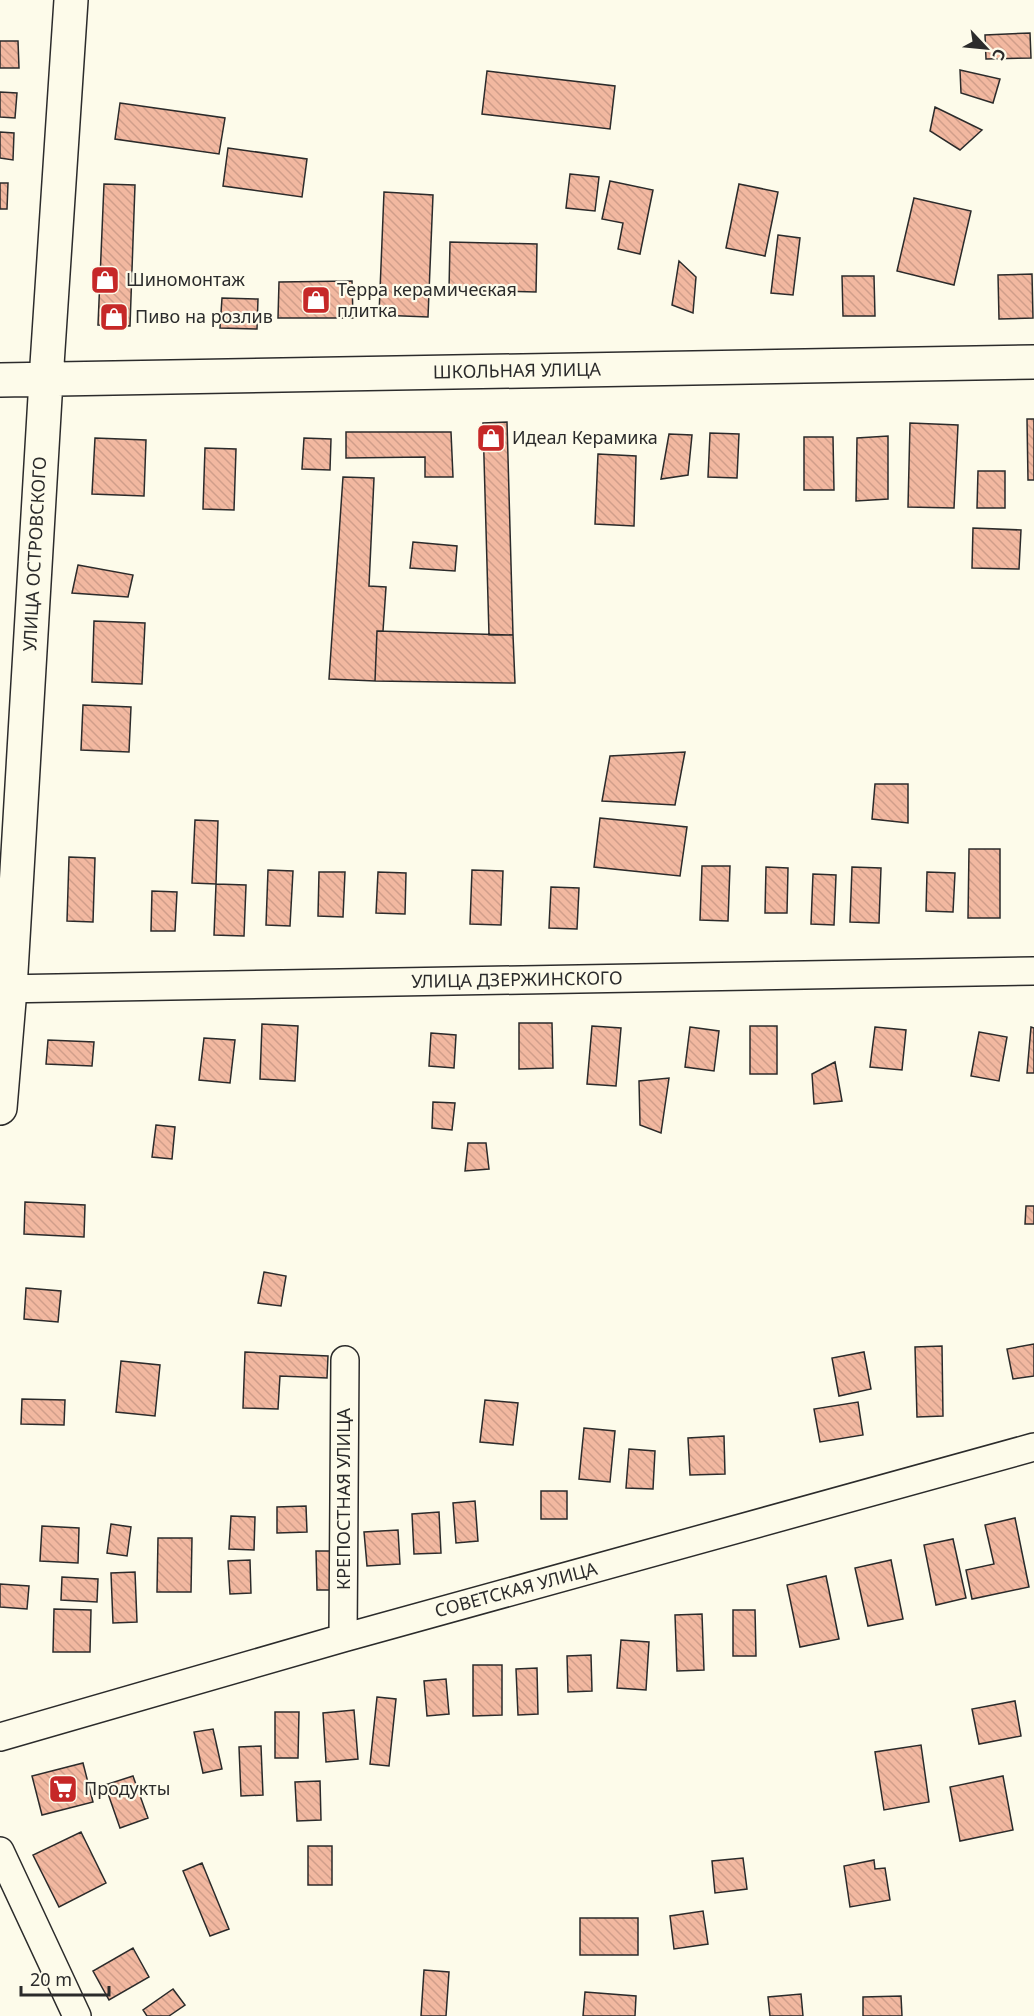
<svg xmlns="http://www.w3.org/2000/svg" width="1034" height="2016" viewBox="0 0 1034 2016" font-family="'Noto Sans',sans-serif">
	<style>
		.building { fill: url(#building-back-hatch); stroke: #2b2b2b; stroke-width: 1.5 }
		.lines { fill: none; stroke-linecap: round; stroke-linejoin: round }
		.street-casing { stroke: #2b2b2b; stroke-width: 30 }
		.secondary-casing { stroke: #2b2b2b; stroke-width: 36 }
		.street { stroke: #fdfbea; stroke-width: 27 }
		.secondary { stroke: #fdfbea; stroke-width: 33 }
		.labels { text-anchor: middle; stroke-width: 4.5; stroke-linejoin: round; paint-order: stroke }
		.poi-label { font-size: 18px; fill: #2b2b2b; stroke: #fdfbea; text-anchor: start }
		.street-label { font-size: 18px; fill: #2b2b2b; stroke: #fdfbea }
	</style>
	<defs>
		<pattern id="building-back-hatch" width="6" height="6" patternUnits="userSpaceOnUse" patternTransform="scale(1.5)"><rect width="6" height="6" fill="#f2b8a0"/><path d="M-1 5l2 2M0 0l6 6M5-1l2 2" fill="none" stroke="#d09e8a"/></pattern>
	</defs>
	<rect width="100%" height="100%" fill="#fdfbea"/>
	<path class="building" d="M1030,33l1,25 -45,1 -1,-24z
		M0,41h18l1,27h-19z
		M960,70l40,9 -7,24 -32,-10z
		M487,71l128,15 -5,43 -128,-15z
		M0,92l17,1 -2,25 -15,-1z
		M120,103l105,15 -6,36 -104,-15z
		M935,107l47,23 -22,20 -30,-19z
		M0,132l14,1 -1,27 -13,-2z
		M228,148l79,11 -5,38 -79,-11z
		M570,174l29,3 -4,34 -29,-3z
		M610,181l43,9 -13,64 -22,-5 5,-26 -21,-4z
		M0,183h8l-1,26h-7z
		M104,184l31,1 -5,141 -32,-1z
		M739,184l39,8 -13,64 -39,-8z
		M384,192l49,3 -5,122 -49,-2z
		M914,198l57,13 -17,74 -57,-14z
		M778,235l22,3 -7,57 -22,-2z
		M450,242l87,2 -1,48 -87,-2z
		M679,261l17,16 -3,36 -21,-8z
		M1032,274l1,44 -34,1 -1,-44z
		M842,276h32l1,40h-32z
		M352,281l1,37h-75l1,-36z
		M222,298l36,1 -1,30 -37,-1z
		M1027,419h7v61h-6z
		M507,422l6,213h-24l-6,-212z
		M910,423l48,2 -4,83 -46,-1z
		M346,432h105l2,45h-28v-20l-79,1z
		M710,433l29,1 -2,44 -29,-1z
		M669,434l23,1 -4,40 -27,4z
		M888,436v63l-32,2 1,-63z
		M804,437h29l1,53h-30z
		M95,438l51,2 -2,56 -52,-2z
		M304,438l27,1 -1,31 -28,-1z
		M205,448l31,1 -2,61 -31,-1z
		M598,454l38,2 -2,70 -39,-2z
		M978,471h27v37h-28z
		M343,477l31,1 -5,108 17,1 -3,44h-6l-2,50 -46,-2z
		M973,528l48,2 -2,39 -47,-1z
		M413,542l44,4 -2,25 -45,-3z
		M78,565l55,10 -5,22 -56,-4z
		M94,621l51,2 -3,61 -50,-2z
		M377,631l136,4 2,48 -140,-2z
		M83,705l48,2 -2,45 -48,-2z
		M685,752l-10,53 -73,-4 8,-45z
		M875,784h33v39l-36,-4z
		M600,818l87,9 -7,49 -86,-9z
		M195,820l23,1 -2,63 -24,-1z
		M969,849h31v69h-32z
		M69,857l26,1 -2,64 -26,-1z
		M702,866h28l-2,55 -28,-1z
		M766,867l22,1 -1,45h-22z
		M852,867l29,1 -2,55 -29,-1z
		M268,870l25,1 -3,55 -24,-1z
		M472,870l31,1 -2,54 -31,-1z
		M319,872h26l-2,45 -25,-1z
		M378,872l28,1 -1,41 -29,-1z
		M927,872l28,1 -2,39 -27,-1z
		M813,874l23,1 -2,50 -23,-1z
		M216,884l30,1 -2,51 -30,-1z
		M551,887l28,1 -2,41 -28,-1z
		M152,891l25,1 -2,39h-24z
		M519,1023h33l1,45 -34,1z
		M262,1024l36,2 -3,55 -35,-2z
		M592,1026l29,2 -5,58 -29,-2z
		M750,1026h27v48h-27z
		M690,1027l29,4 -5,40 -29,-4z
		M875,1027l31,3 -4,40 -32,-3z
		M1031,1027l3,1v45h-7z
		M979,1032l28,5 -8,44 -28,-5z
		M431,1033l25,2 -2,33 -25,-2z
		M204,1038l31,2 -5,43 -31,-3z
		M48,1040l46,2 -2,24 -46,-2z
		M835,1062l7,39 -28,3 -2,-30z
		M669,1078l-8,55 -21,-8 -1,-44z
		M433,1102l22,1 -3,27 -20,-2z
		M156,1125l19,2 -3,32 -20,-2z
		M468,1143h18l3,26 -24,2z
		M25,1202l60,3 -1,32 -60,-3z
		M1026,1206h8v18h-9z
		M264,1272l22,4 -5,30 -23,-3z
		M26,1288l35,3 -3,31 -34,-3z
		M1034,1344v32l-21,3 -6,-30z
		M942,1346l1,70 -26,1 -2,-70z
		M245,1352l83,4 -1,22 -47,-2 -2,33 -35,-1z
		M864,1352l7,37 -32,7 -7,-38z
		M121,1361l39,4 -5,51 -39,-4z
		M22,1399l43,1 -1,25 -43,-1z
		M485,1400l33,3 -5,42 -33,-3z
		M858,1402l5,33 -43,7 -6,-33z
		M584,1428l31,3 -5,51 -31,-3z
		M724,1436l1,38 -35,1 -2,-37z
		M629,1449l26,2 -2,38 -27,-1z
		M541,1491h26v28h-26z
		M475,1501l3,40 -22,2 -3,-40z
		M306,1506l1,26 -30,1v-26z
		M439,1512l2,41 -27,1 -2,-40z
		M231,1516l24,1 -1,33 -25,-1z
		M1015,1518l14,69 -57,12 -6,-29 28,-6 -9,-39z
		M111,1524l20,3 -4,29 -20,-3z
		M42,1526l37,2 -1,35 -38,-2z
		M398,1530l2,34 -33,2 -3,-34z
		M158,1538h34l-1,54h-34z
		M953,1539l13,59 -30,7 -12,-60z
		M316,1551h21l2,39h-22z
		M250,1560l1,33 -21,1 -2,-33z
		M891,1560l12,59 -35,7 -13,-58z
		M135,1572l2,50 -24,1 -2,-50z
		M826,1576l13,63 -39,8 -13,-62z
		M62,1577l36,2 -1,23 -36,-2z
		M0,1584l29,2 -2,23 -27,-2z
		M54,1609l37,1 -1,42h-37z
		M733,1610h22l1,46h-23z
		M702,1614l2,56 -27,1 -2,-56z
		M621,1640l28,2 -3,48 -29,-2z
		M591,1655l1,36 -24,1 -1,-36z
		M473,1665h29v50l-29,1z
		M537,1668l1,46 -20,1 -2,-46z
		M446,1679l3,35 -22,2 -3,-35z
		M377,1697l19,2 -7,67 -19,-2z
		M1015,1701l6,35 -42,8 -7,-35z
		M354,1710l4,49 -32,3 -3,-49z
		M275,1712h24l-1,46h-23z
		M213,1729l9,40 -19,4 -9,-41z
		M921,1745l8,57 -45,8 -9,-58z
		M261,1746l2,49 -22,1 -2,-49z
		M83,1763l10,39 -51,13 -10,-39z
		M133,1776l15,42 -28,10 -15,-43z
		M1003,1776l10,54 -53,11 -10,-54z
		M320,1781l1,39 -24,1 -2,-39z
		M81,1832l25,51 -47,24 -26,-52z
		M308,1846h24v39h-24z
		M743,1858l4,31 -32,4 -3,-32z
		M874,1860l1,9 10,-1 5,32 -40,7 -6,-41z
		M202,1863l27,66 -19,7 -27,-65z
		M703,1911l5,33 -34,5 -4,-33z
		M580,1918h58v37h-58z
		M133,1948l16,29 -40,23 -16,-29z
		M424,1970l25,2 -3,44h-25z
		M173,1989l12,16 -16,11h-22l-4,-6z
		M585,1992l51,4 -1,20h-52z
		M801,1994l2,22h-33l-2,-19z
		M901,1996l1,20h-39v-19z"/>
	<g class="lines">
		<g class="street-casing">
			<path id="street" d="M0,989l1034,-18
				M343,1638l2,-278
				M0,1737l343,-99 691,-191
				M0,1851l77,165"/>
		</g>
		<g class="secondary-casing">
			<path id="secondary" d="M0,380l1034,-18
				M0,1108l10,-119 36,-609 25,-380"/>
		</g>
		<use href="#street" class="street"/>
		<use href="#secondary" class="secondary"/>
	</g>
	<defs>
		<g id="shop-square" transform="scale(1.5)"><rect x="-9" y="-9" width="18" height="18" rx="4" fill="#c62828" stroke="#fdfbea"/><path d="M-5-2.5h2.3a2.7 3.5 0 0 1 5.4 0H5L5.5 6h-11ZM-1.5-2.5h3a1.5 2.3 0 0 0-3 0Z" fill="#fff"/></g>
		<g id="supermarket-square" transform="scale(1.5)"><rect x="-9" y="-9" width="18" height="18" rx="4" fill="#c62828" stroke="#fdfbea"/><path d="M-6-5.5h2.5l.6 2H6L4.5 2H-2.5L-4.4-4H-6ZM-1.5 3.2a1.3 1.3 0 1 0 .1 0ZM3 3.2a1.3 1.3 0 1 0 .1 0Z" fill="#fff"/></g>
	</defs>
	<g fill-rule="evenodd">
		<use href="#shop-square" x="105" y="280"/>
		<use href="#shop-square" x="316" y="300"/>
		<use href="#shop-square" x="114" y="317"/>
		<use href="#shop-square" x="491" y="438"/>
		<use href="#supermarket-square" x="63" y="1789"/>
	</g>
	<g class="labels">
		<g class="poi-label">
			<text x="126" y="286">Шиномонтаж</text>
			<text x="337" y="296">Терра керамическая<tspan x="337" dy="21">плитка</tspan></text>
			<text x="135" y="323">Пиво на розлив</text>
			<text x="512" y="444">Идеал Керамика</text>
			<text x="84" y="1795">Продукты</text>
		</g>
		<g class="street-label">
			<text transform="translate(517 371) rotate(-1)" y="6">ШКОЛЬНАЯ УЛИЦА</text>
			<text transform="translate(35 554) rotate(-87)" y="6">УЛИЦА ОСТРОВСКОГО</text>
			<text transform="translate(517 980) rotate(-1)" y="6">УЛИЦА ДЗЕРЖИНСКОГО</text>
			<text transform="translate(344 1499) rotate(-90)" y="6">КРЕПОСТНАЯ УЛИЦА</text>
			<text transform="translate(516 1590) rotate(-15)" y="6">СОВЕТСКАЯ УЛИЦА</text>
		</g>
	</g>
	<g transform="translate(986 48) rotate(116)" stroke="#fdfbea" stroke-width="4.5" paint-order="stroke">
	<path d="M0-4.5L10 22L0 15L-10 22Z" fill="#2b2b2b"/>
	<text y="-9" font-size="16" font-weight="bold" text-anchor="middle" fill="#2b2b2b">С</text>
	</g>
	<path d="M21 1986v9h88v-9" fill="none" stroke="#2b2b2b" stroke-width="3"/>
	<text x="30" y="1986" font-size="18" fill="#2b2b2b" stroke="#fdfbea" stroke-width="4.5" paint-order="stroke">20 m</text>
</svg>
